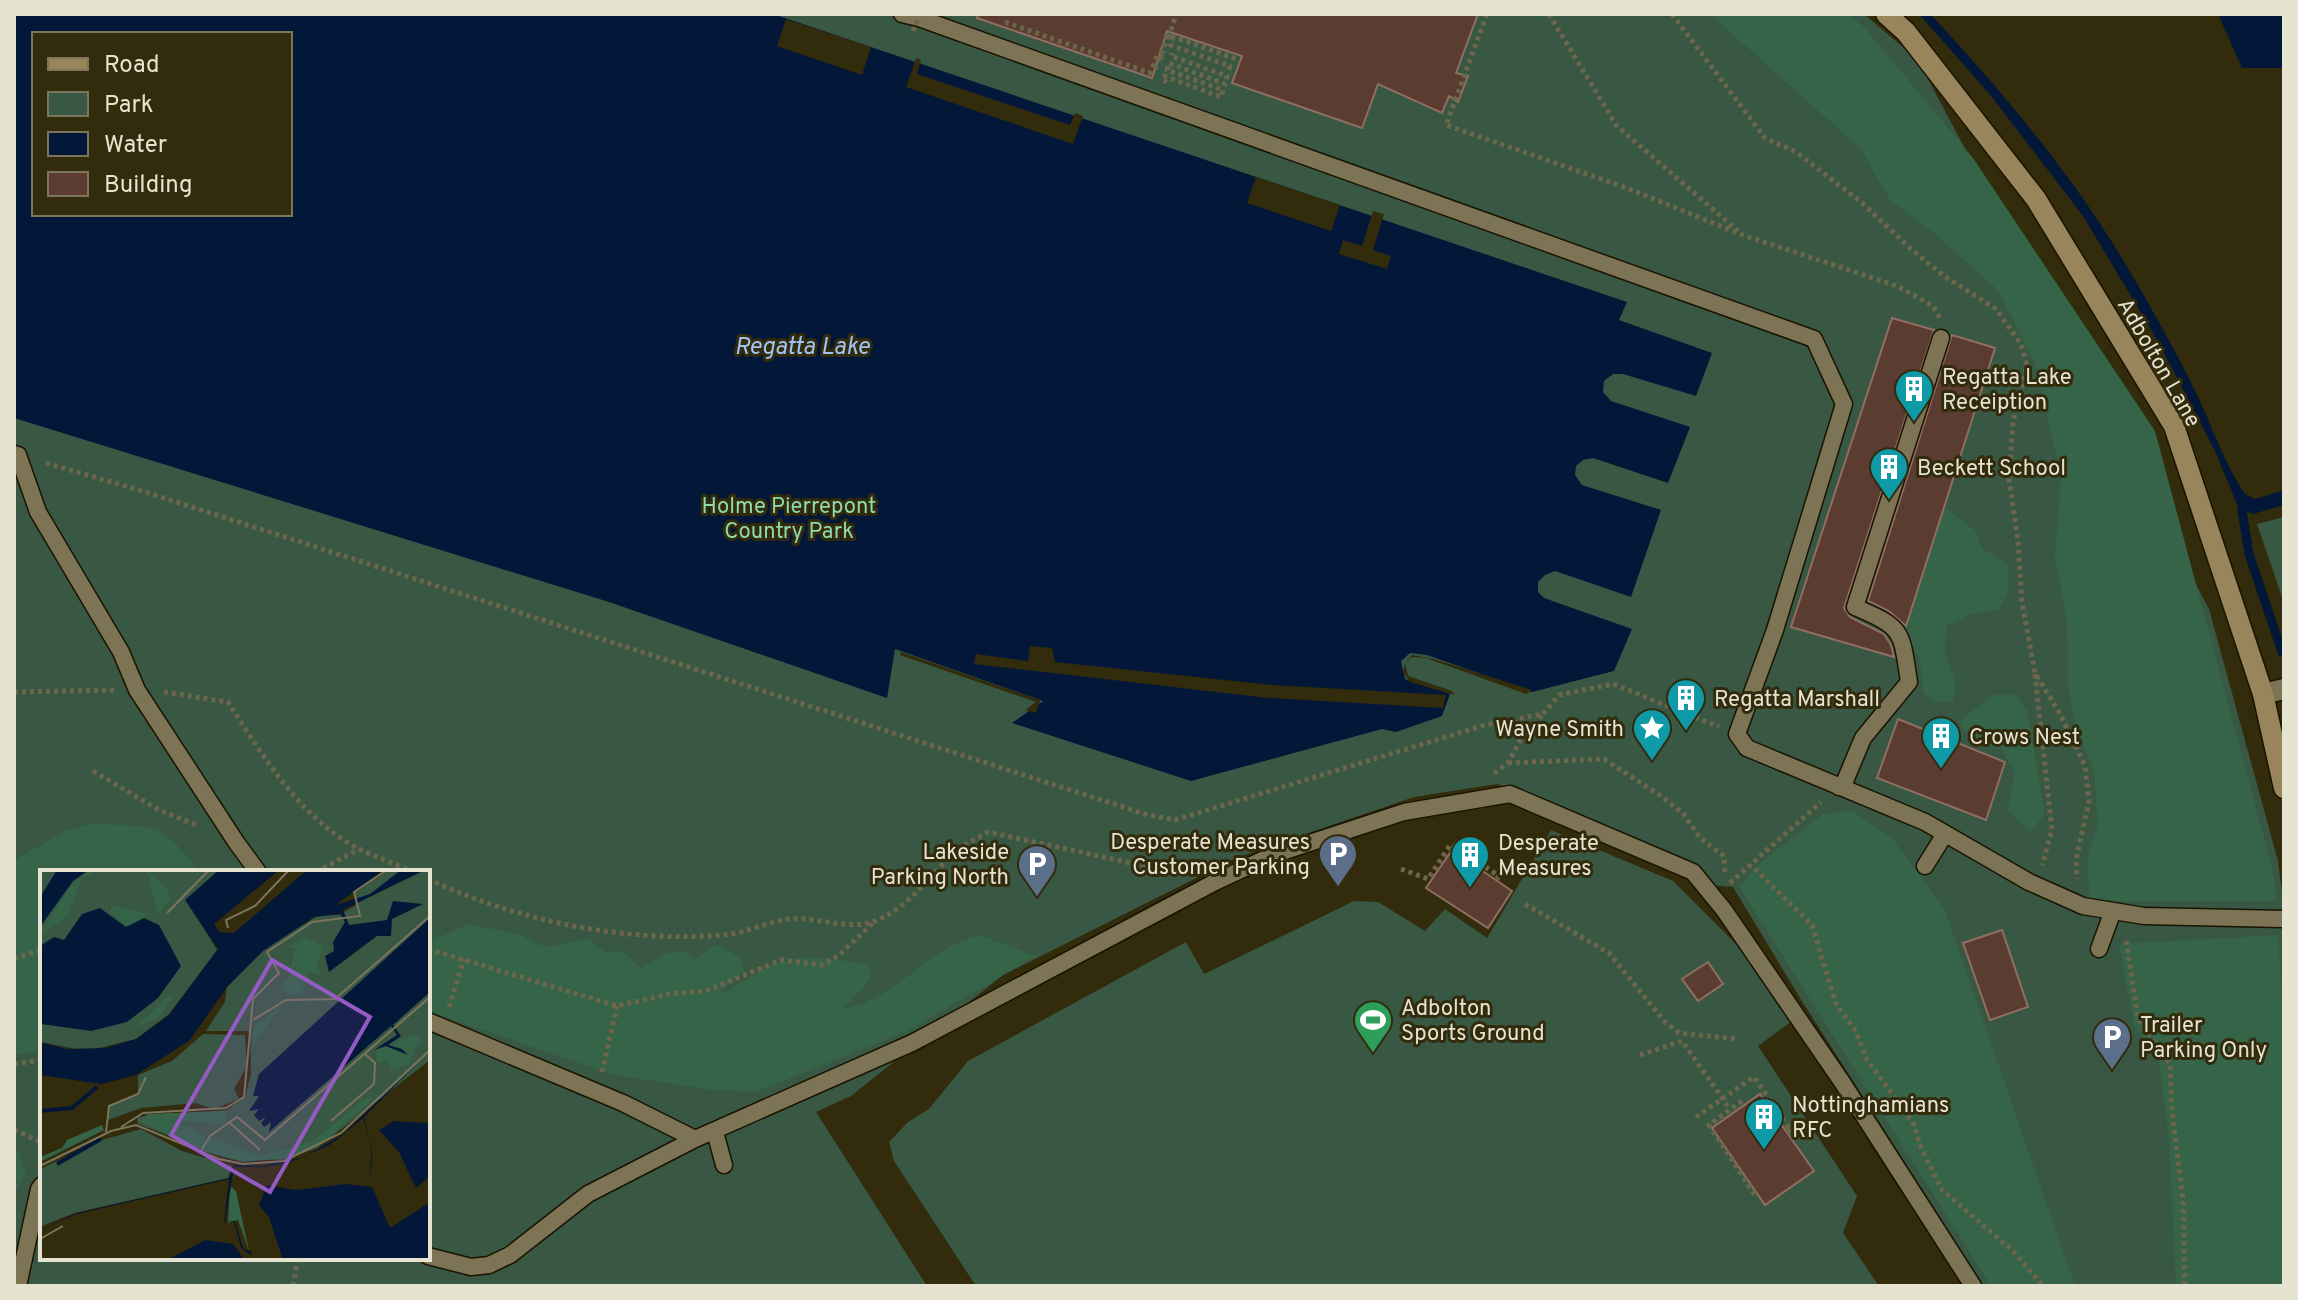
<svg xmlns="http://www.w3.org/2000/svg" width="2298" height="1300" viewBox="0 0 2298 1300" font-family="Overpass,sans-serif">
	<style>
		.green { fill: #385844; fill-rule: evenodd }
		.forest { fill: #366449 }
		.water { fill: #031838; fill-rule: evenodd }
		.pier { fill: #322b0c }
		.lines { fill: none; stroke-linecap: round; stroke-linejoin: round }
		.stream { stroke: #031838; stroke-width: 9 }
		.building { fill: #5a3c30; stroke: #906e61; stroke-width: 2 }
		.lane-casing { stroke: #1a1300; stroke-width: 19 }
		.street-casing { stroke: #1a1300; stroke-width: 23 }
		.secondary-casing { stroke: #1a1300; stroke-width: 23 }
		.path { stroke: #6c664b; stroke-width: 5; stroke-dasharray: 4 4; stroke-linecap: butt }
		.lane { stroke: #7c7454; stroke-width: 16 }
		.street { stroke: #7c7454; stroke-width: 20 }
		.secondary { stroke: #99855c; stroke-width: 20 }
		.path-bridge { stroke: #6c664b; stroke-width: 5; stroke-dasharray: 4 4; stroke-linecap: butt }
		.labels { text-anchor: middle; stroke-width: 6; stroke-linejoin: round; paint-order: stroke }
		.street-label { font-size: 22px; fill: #e7e3d1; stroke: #322b0c }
		.poi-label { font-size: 22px; fill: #e7e3d1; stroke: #322b0c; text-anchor: start }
		.park-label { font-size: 22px; fill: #8fd9ac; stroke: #322b0c }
		.water-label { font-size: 24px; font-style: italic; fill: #a2c4f5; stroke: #322b0c }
		.inset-river { fill: none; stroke: #031838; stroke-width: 4 }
		.inset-road { fill: none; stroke: #7a755b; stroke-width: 2 }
		.view { fill: #965ac4; fill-opacity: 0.15; stroke: #965ac4; stroke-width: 4 }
		.inset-edge { fill: none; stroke: #e7e3d1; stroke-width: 4 }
	</style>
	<rect width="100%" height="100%" fill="#322b0c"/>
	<path class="green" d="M14,14h1850l54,46 291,549 69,252 6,47v378h-300l-184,-288 -67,-111 -23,-2 -30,-27 -183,-74 -83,13 -178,61 -233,117 -152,121 -35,16 111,174h-913zM34,34h256v180h-256zM42,872h386v386h-386z
		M2284,517v86l-27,-79z
		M1551,830l122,51 75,75 44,65 -34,25 99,150 -14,37 36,53h-903l-82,-125 -5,-19 19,-20 21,-13 39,-48 218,-119 18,32 150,-73 24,1 47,29 20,-22 42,29z"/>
	<path class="forest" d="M1710,14h138l17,14 108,130 182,273 119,444 3,26h-188l-1,-46 10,-29 -4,-55 -17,-41 -9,-44 -1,-65 -12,-64 6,-80 -25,-111 -38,-76 -70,-62 -38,-28 -29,-51z
		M1944,507l32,24 6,17 26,17v27l-10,18 -26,4 -25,12c-1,8 -3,18 -2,26 4,19 17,30 7,50l-14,1 -15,-10 -3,-34 -15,-30z
		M1993,695h23l11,16 18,103 -15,18 -22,-22 7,-38 -13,-22 -32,-11 -11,-17z
		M1852,811l40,27 53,72 130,376h-84l-251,-398 14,-20 69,-54z
		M92,824c60,3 69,-4 107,48h-157v179l-28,4v-195l52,-29z
		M469,924l51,11 25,12 43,-8 17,13 17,-1 19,17 26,-15 17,-2 9,9 24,-15 21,11 6,13 -25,25c15,-4 24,-13 38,-21 37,-22 67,-15 108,-9l7,9 -9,16 -23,20c41,-4 70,-38 104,-59 10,-7 23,-11 35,-15l57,21 -129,75 -152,61 -41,-2 -100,-15 -186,-64v-69z
		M2278,935l6,108v243h-108l-7,-149 -11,-82 -24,-29 -15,-82z
		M14,1143l12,29 -12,23z"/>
	<path class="water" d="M14,14h759l854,288 -8,18 93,33 -16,43 -73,-22h-10l-9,7 -1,11 8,9 79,26 -22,56 -75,-25 -10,2 -7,6 -1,9 7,10 79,25 -30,87 -76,-26 -10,4 -7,7v10l6,6 88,31 -18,42 -82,21 -105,-37 -17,-2 -9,8 4,18 45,15 -8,22 -46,16 -14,-3 -191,52 -179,-58 31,-22 -148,-52 -8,49 -278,-96 -595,-184zM34,34h256v180h-256z
		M1919,14h11c78,83 154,175 210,275 21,36 42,74 60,112 14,31 26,65 45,93l10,5 29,-9v15l-31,9 -14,-5 -24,-58 -59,-113 -73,-122 -91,-119z
		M2218,14h66v54h-42z"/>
	<path class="pier" d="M786,19l85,28 -9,28 -85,-29z
		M916,58l5,2 -4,14 153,51 5,-12 8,3 -10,28 -167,-57z
		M1256,177l84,28 -9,26 -84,-28z
		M1373,211l11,3 -11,36 18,6 -4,13 -48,-15 4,-14 19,6z
		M1030,646l22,2 3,14 218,23 173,10 -3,13 -175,-10 -294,-34 2,-10 52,7z
		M901,652l139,48 -4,13 -11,-3 11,-8 -136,-47z
		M1412,655l22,4 98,31 -6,4 -100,-36 -14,-1 -7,6z
		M1405,663l3,13 44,15 2,4 -44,-13 -7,-10z"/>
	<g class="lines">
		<path class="stream" d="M2242,511l7,43 33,98"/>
	</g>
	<path class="building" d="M978,14h500l-22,59 12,3 -10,26 -9,-6 -7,17 -64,-29 -16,44 -130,-45 10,-27 -75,-25 -15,47 -175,-60z
		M1892,318l42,12 -90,278 6,9 34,17 7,11 3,12 -103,-30z
		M1952,335l43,13 -89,278 -17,-15 -21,-10z
		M1898,719l107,43 -19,58 -109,-42z
		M1452,850l60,41 -24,37 -62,-40z
		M2002,930l26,77 -38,13 -27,-77z
		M1708,962l15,22 -25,17 -16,-22z
		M1760,1094l54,77 -49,34 -53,-77z"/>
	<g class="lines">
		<g class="lane-casing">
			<path id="lane" d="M902,14l17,4 895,321 30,65 -69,226 -38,104 10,14 178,74 104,60 54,24 61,10 140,3
				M14,454l4,1 20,57 83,140 16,38 99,152 22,30
				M1839,787l6,-6 18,-43 46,-56c-8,-52 -5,-54 -54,-75l86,-269
				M1925,866l20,-32
				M2099,949l11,-30 -1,-9
				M428,1021l195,82 72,36
				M715,1132l9,33
				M428,1256l43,11 18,-2 21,-10 78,-61 107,-55 217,-96 303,-161 58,-27 131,-43 106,-18 183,78 31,38 118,172 131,204
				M18,1286l21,-97 3,-4"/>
		</g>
		<g class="street-casing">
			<path id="street" d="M2263,694l21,-5"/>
		</g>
		<g class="secondary-casing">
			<path id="secondary" d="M1886,14l20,18 130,167 138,227 89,268 21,94"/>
		</g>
		<path class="path" d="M1487,14l-41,111 178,62 119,48 154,51 36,20 7,12
			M1549,14l67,111 122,106
			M1672,14l93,124 31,14 65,50 50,47 33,27 52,33 25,35 6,22 -14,56 -4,57 9,61 4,63 13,70 24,39 26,54 4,35 -13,59 1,19
			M1173,37l-3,8 60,21 -2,7
			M1169,38l7,-24
			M1155,69l13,-34 71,25
			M1167,82l-4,-2 1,-4 57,21 2,-7 -56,-20 2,-7 56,21 2,-8 -56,-20 1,-3
			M46,463l93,27 1009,325 27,5 310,-95 58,-11 16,-19 54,-11 106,43
			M2035,674l17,156 -10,35
			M14,692l100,-2
			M164,692l64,10c35,54 73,118 133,148 17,8 35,14 52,22
			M1508,763l96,-4 54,35 25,19 17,25 24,18 1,19
			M93,771l64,38 42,17
			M1494,773l14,-10 12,-22 23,-27
			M1748,865l6,3 58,57 24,79 19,26 11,28 47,65 9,27 20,40 71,61 30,35
			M1401,869l27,10 23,-35 48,32 -3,4
			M316,872l43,-23
			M428,879c89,42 198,64 296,56 22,-2 43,-13 65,-16 31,-3 61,14 91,0 32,-15 51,-46 77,-68 9,-8 21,-13 31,-19l152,33 60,-2
			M1730,883l91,-81
			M1525,904l84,49 56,69 14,11 58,6
			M2126,941l12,77 32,46 2,48 11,87 2,87
			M428,949l189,57 52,-12 37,-3 75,-31 41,5 16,-9 37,-35
			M14,959l28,-10
			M449,1007l15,-48
			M1640,1055l42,-14 48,68
			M14,1064l28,-4
			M602,1072l15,-66
			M1742,1101l-33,24 48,73
			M1696,1117l58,-40 36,53
			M14,1130l28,12
			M1787,1132l10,-7
			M293,1286l5,-28"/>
		<use href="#lane" class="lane"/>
		<use href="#street" class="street"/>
		<use href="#secondary" class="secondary"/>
		<path class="path-bridge" d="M1005,22l145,51 8,-19 4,3 2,-6
			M913,31l7,-17"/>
	</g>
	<defs>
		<g id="building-pin" transform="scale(2)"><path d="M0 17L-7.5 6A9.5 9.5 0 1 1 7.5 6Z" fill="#0f9aa8" stroke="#322b0c"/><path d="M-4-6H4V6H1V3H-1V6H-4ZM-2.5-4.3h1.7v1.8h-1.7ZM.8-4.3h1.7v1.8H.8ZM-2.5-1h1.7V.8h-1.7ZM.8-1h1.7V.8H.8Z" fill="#fff"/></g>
		<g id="sight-pin" transform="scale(2)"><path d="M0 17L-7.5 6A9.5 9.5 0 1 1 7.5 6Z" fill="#0f9aa8" stroke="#322b0c"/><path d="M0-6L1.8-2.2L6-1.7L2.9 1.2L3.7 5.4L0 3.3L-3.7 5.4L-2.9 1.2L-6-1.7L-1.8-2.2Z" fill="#fff"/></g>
		<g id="parking-pin" transform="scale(2)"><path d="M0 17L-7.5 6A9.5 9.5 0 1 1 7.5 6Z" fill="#5c6f8a" stroke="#322b0c"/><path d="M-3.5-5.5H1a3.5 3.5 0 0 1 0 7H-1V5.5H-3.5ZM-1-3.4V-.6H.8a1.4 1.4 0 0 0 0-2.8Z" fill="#fff"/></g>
		<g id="stadium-pin" transform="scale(2)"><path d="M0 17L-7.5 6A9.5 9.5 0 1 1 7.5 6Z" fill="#2e9e5b" stroke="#322b0c"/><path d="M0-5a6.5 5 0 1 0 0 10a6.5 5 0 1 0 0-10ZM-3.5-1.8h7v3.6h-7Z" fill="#fff"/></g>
	</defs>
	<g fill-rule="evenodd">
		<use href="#building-pin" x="1914" y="389"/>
		<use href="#building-pin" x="1889" y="467"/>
		<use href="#building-pin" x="1686" y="698"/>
		<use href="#sight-pin" x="1652" y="728"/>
		<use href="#building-pin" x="1941" y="736"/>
		<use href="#parking-pin" x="1338" y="854"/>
		<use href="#building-pin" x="1470" y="855"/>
		<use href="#parking-pin" x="1037" y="864"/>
		<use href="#stadium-pin" x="1373" y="1020"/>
		<use href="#parking-pin" x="2112" y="1037"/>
		<use href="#building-pin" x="1764" y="1117"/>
	</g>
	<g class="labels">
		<g class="street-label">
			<text transform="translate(2160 362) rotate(60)" y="8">Adbolton Lane</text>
		</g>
		<g class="poi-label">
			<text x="1942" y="384">Regatta Lake<tspan x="1942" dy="25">Receiption</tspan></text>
			<text x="1917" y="475">Beckett School</text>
			<text x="1714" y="706">Regatta Marshall</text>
			<text x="1624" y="736" text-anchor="end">Wayne Smith</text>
			<text x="1969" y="744">Crows Nest</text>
			<text x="1310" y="849" text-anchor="end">Desperate Measures<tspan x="1310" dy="25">Customer Parking</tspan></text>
			<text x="1498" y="850">Desperate<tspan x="1498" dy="25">Measures</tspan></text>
			<text x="1009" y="859" text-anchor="end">Lakeside<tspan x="1009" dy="25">Parking North</tspan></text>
			<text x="1401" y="1015">Adbolton<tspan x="1401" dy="25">Sports Ground</tspan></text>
			<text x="2140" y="1032">Trailer<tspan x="2140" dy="25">Parking Only</tspan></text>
			<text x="1792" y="1112">Nottinghamians<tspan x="1792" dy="25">RFC</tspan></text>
		</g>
		<g class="park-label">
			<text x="789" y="513">Holme Pierrepont<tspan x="789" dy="25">Country Park</tspan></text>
		</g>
		<g class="water-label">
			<text x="802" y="354">Regatta Lake</text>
		</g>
	</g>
	<g transform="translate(40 870)">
		<rect width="390" height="390" fill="#322b0c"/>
		<path d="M0,0h189l-40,35 28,45 -48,64 -33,25 -49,12 -47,-9zM349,0h41v190l-113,88 -35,12 -55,-2 -89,-34 -1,-7 90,-7 18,-13 6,-23 -1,-43h-44l19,-29 2,-15 36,-37 56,-35h20l17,-10 -2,-12zM163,164l42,1 2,31 -13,23 5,10 -25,10 -18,-6 -55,5 -33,12 2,-14 28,-11v-20l34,-14zM101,259l41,22 50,15 -4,12 -154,35 -34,14v-58l62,-29z" fill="#385844"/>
		<path d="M49,0h9l-16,8 -15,39 -27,17 27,-44zM107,0l21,20 1,10 -11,15zM72,36l33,7v4l-19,9 -16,-14zM265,68l19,8 -8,20 7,9 -13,-3 -9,21 -14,2 -6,-9 16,-19 -7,2 5,-21 -8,-1zM134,125l-15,22 -24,11 31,-30zM242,135l-26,35 -4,14 2,-27zM375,164l9,6 -7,5 -8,19 -18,7 -3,-10 -11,2v-13zM330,225l3,4 -48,42 -38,17 -44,4 -41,-11 8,-14 51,19 52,-15zM187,241l-3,13 -53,-4 35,17 -6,12 -62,-28 10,-7zM62,255l2,5 -64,32v-5l22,-9 5,-8zM190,316l6,5 13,60 -11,-31 -10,3z" fill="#366449"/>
		<path d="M17,0h32l-16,11 -33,46v-30zM179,0h60l-65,54 5,8 15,1 73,-63h76l-47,35 34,-11 31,-24h24l-82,40 6,15 38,-5 6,-19 30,3 -31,15 -1,17h-14l-48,36 -4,-16 9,-5 -1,-9 12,-20 -5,-8 -26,3 -51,34 -36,36 -37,53 -54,35 -35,9 -61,-9v-33l27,7 38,-1 31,-9 33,-24 49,-66 -33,-49zM60,38l26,19 18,-9 15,7 22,41 -23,32 -31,24 -36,9 -50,-7 -1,-78 14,-9 10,3 18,-26zM390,48v74l-37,33 8,11 -13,9 14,4 6,6 -22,-9 -12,4 23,-15 -6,-9 -122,106 2,-10 -7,5 -3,-4 5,-6 -7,4 -5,-6 5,-6 -10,2 10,-15h-6l6,-22zM378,193l12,3 -12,-3 -54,54 8,35v10l-3,19 3,-32 -9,-31 -24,20 -10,7 -28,13 -14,5 -22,4h-31l-9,55 10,-1 8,27 9,4 -1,3 -10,-7 -7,-26h-10l5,-43 -152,35 -37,16 37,-17 152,-35 5,-13 29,1 41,-9 39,-23zM354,251l36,2v53l-14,12 -17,-36 -20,-22zM306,314l26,3 18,41 40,-26v58h-147l-14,-43 -10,-12 8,-20 29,5zM165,370l28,4 12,16h-78z" fill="#031838"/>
		<path class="inset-river" d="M0,241l32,-3 25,-21M17,294l44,-25"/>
		<path class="inset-road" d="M127,43l42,-43M188,58l-2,-8 29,-14 34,-36M213,150l33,-20 49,-1 95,-83M291,251l43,-37 1,-21 -10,-9M190,253l30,27M81,257l22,-14 83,-5 18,-11 9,-98 26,-26 -12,-21 45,-30 48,-6 -6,-24 33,-22M66,262l3,-26 29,-12 8,-17M160,282l10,-16 27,-19 28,23 165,-143M0,296l71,-35 25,-6 83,34 24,5 41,-3 57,-28 89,-83M0,369l23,-13"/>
		<path class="view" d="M232,90l98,57 -100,175 -99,-57z"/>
		<rect width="390" height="390" class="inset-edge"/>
	</g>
	<rect width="2298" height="1300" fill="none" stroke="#e7e3d1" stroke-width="32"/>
	<rect x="32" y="32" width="260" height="184" fill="#322b0c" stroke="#7a755b" stroke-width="2"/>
	<rect x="48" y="58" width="40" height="12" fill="#99855c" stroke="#7a755b" stroke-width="2"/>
	<text x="104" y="72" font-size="24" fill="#e7e3d1">Road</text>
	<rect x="48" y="92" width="40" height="24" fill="#385844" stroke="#7a755b" stroke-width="2"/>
	<text x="104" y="112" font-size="24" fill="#e7e3d1">Park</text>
	<rect x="48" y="132" width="40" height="24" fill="#031838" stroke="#7a755b" stroke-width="2"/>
	<text x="104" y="152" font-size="24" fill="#e7e3d1">Water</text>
	<rect x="48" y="172" width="40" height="24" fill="#5a3c30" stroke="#7a755b" stroke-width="2"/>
	<text x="104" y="192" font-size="24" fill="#e7e3d1">Building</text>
</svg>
